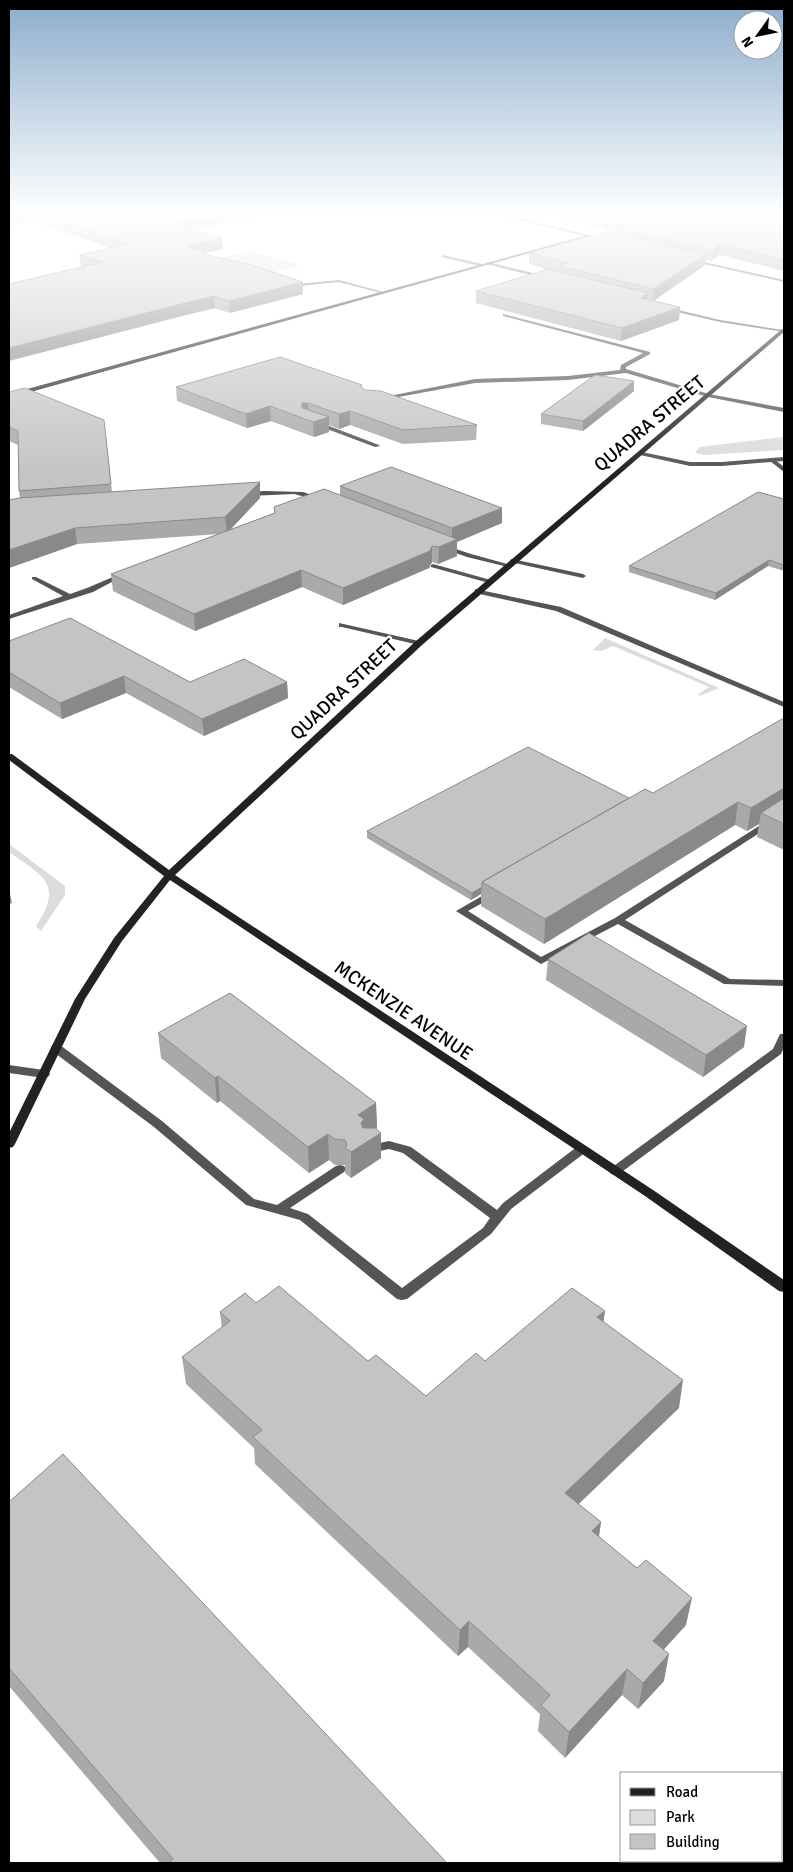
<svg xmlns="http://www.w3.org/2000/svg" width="793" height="1872" viewBox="0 0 793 1872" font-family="Signika,sans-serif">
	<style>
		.green { fill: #dcdcdc }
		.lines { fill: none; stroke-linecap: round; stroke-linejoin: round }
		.lane { fill: #555; fill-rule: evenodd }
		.street { fill: #555; fill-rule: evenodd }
		.secondary { fill: #222; fill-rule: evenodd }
		.wall { fill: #a9a9a9 }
		.shaded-wall { fill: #898989 }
		.building { fill: #c4c4c4; stroke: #898989 }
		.labels { text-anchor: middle; stroke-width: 4.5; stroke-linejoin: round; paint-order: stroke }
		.street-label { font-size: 19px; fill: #000; stroke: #fff }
	</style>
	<rect width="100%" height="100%" fill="#fff"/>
	<path class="green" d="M249,251l51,14 -29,8 -52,-14z
		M784,437v13l-79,5 -10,-2 4,-6z
		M605,638l114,50 -20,8v-2l10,-7 -96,-41 -12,5 -8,-1z
		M9,844l56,42v9l-24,36 -5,-5c28,-42 7,-50 -27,-74z"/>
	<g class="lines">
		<path class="lane" d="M443,255l39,9v1l-2,1 -39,-9z
			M488,262l57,14v1l-2,1 -57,-14z
			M339,280l44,12 -2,1 -42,-11 -40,4 -10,-3 2,-1 8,2z
			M666,307l54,13 63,10 1,2 -64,-10 -56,-13z
			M503,314l147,38v2l-24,13v2l83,25 75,14v4l-76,-15 -82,-24 -58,7 -93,3 -93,17 -3,-2 96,-19 93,-3 52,-6 1,-5 22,-12 -140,-37z
			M316,421l63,24 1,1 -5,1 -61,-23 -1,-1z
			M770,459h4l10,8v5l-14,-11z
			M265,491l38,1 21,7 -3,2 -27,-7 -48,2 -3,-2 3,-2z
			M444,545l27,9 40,11 -3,2 -41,-10 -25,-9v-2z
			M512,559l71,15 3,2 -3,2 -73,-16v-2z
			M433,564l58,16 2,1 -4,2 -58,-16v-2z
			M120,574l5,1 -32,17 -84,27v-4l54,-19 -31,-17v-2h4l34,17 17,-6z
			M475,589l86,18 223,95v5l-228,-96 -81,-18z
			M339,623l80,18 4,2 -4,2 -77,-18h-3z
			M784,810v7l-159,103 105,59 54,1v6l-60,-2 -106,-60 -77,40 -85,-53 33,-19h6l2,2 -2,2 -27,15 73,46 74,-39z
			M780,1034h4v13l-3,7 -162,120 -4,1 -4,-1 -2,-3 2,-3 162,-119z
			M56,1044l4,1 102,76 92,78 23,6 59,-39 4,-1 4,1 2,3 -2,3 -54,36 18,6 94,74 81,-60 7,-10 -87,-65 -14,-4 -19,4 -4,-1 -2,-3 2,-3 23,-5 22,6 86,63 6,-7 75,-57h8l2,3 -2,3 -75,57 -20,25 -84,65 -5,1 -5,-1 -97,-79 -54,-15 -92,-78 -102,-76 -1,-3 1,-3z
			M9,1065l35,5 4,1 2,3 -2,3 -4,1 -35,-5z"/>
		<path class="street" d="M497,213l101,24 2,1 -2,1 -110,-26z
			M691,259l93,21v2l-93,-21z
			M642,452l48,10h32l62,-5v4l-62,5h-32l-50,-11v-2z"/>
		<path class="secondary" d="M588,235l3,1 -582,162v-4z
			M782,329h2v3l-362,313 -247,230 478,315 131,90v12l-5,-1 -134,-95 -475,-316 -48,61 -37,58 -70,145 -2,3 -4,1v-15l66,-134 39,-61 50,-62 -155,-116v-6h3l157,116 247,-229z"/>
	</g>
	<path class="wall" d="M9,213h264l-80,16 30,20 -19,4v1l99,40 -73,19 -15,-5 -21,5 -113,-47 -2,-11 31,-7z
		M540,213h244v58l-65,-16 -8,6 -6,-1v5l-51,36 26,6 -1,13 -58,21 -145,-38v-12l71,-22 -18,-5v-11l90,-19v-2z
		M362,385v3l3,2 112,35 -1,15 -73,4 -53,-19 -11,4 -10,-4v7l-15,5 -43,-16 -24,7 -70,-27 -1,-14z
		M634,391l-51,40 -42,-7v-10z
		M9,392l95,28 8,72 148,6 -30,32 44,-17v-6l66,-12v-9l162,22v15l-45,19v14l-19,8 -6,-2 -3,6 -86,37 -41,-18 -107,44 -82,-40 -2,-17 108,-40 -142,10 -68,24v-68l11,-2 -1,-7 -1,-46 -9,-4z
		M784,499v72l-16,-5 -53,34 -86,-28v-6z
		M9,641l181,41h97l1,16 -84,38 -78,-43 -64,26 -53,-32z
		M784,720v130l-27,-13 2,-13 -12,7 -12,-6 -191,119 -63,-38v-12l-10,6 -104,-62v-7l262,-33 24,-5z
		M548,959l196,88 -41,30 -157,-97z
		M158,1033l218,70 1,25 -1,1 5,29 -30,20 -6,-5v-8h-10l-6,-5 -20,13 -89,-72 -3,2 -56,-45z
		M256,1303l112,58 58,35 59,-35 120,-50 -2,11 76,86 -101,96 23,18 -2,14 87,89 -23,25 1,31 -26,28 -16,-14 -57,63 -27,-27 2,-17 -72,-67 -10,9 -203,-192 -1,-16 -68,-64 -4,-27 40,-29 -2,-16z
		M9,1502l438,361h-287l-151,-177z"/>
	<path class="shaded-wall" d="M18,213h13l1,9 -23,4v-11z
		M219,213h54l-101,20 -1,-10z
		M222,238l1,11 -36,8 -1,-11z
		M721,244l-2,11 -8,6 1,-11z
		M706,254l-1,11 -52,36 1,-12z
		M303,282v12l-73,19 -1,-12z
		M648,293l-2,13 -5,-8z
		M214,296l1,12 -21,5 -185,48v-13l184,-47z
		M680,307l-1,13 -58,21 1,-13z
		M634,381v10l-51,40v-10z
		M302,403h6v14l-5,1z
		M270,406l1,15 -24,7 -1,-14z
		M350,411v14l-11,4v-15z
		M329,417v15l-15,5 -1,-15z
		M260,482v16l-33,35 -2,-16z
		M502,508v15l-45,19v14l-19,8 1,-17 13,-5v-14z
		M75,528l2,16 -68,24v-18z
		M432,546v16l-3,6 -86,37v-17z
		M769,560l-1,6 -53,34 1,-7z
		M301,570l1,17 -107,44 -1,-17z
		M124,676l2,17 -64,26 -2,-16z
		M287,682l1,16 -84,38 -2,-17z
		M784,788v20l-23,5 -2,11 -12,7 4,-23z
		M738,802l-3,23 -191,119 1,-25z
		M482,887l-1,7 -10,6 1,-7z
		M9,894h1l2,9 -3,1z
		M747,1026l-3,21 -41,30 3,-22z
		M218,1076l2,25 -3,2 -2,-25z
		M376,1103l1,25 -13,9 17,-4v25l-30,20v-26l7,-37z
		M328,1134l1,26 -20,13 -1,-26z
		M605,1311l-4,27 -4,-21z
		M683,1380l-4,28 -117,112 3,-27z
		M601,1522l-4,27 -5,-18z
		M692,1598l-6,27 -38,42 5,-26z
		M469,1621l-1,26 -10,9 2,-26z
		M669,1654l-5,27 -26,28 5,-26z
		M627,1669l-5,26 -57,63 4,-26z"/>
	<path class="building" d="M37,213h182l-48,10 51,15 -36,8 17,5 1,3 47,11 52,17 -74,19 -15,-5 -21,5 -184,47v-64l94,-22 -24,-7 50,-11z
		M585,213h199v47l-63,-16 -9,6 -92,-21 14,-4z
		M608,231l98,23 -52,35 -95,-23 9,-3 -39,-10z
		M548,269l100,24 -7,5 39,9 -58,21 -146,-37z
		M280,357l82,28 -1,2 4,3 16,1 96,34 -74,5 -53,-19 -11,3 -31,-11h-6v5l27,9 -16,5 -43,-16 -24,8 -70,-27z
		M595,375l39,6 -51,40 -42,-7z
		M25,388l79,32 7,64 -92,7 -1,-60 -9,-4v-35z
		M391,467l111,41 -50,20 -112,-42z
		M260,482l-35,35 -150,11 -66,22v-50l10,-2z
		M324,489l133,50 -18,8 -7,-1 -2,5 -87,37 -42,-18 -107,44 -83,-40 164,-61 -1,-6z
		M758,492l26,7v66l-15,-5 -53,33 -87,-27z
		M70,618l120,64 54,-23 43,23 -85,37 -78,-43 -64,27 -51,-31v-31z
		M782,719l2,1v68l-33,20 -13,-6 -193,117 -63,-37 163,-93 8,4z
		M528,747l101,51 -147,84v5l-10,6 -105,-62z
		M784,798v26l-23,-11z
		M589,933l158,93 -41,29 -158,-96z
		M230,993l146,110 -18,12 6,4 -3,4 2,5h12l6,5 -30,19 -6,-4 2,-3 -2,-5 -11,-1 -6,-5 -20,13 -90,-71 -3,2 -57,-45z
		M279,1286l89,75 8,-6 50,41 50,-43 9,8 87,-73 33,23 -8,6 86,63 -118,113 36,29 -9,9 45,37 9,-8 46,38 -39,43 16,13 -26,29 -16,-14 -58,63 -28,-27 9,-10 -81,-74 -9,9 -207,-193 9,-7 -80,-73 48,-36 -10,-9 25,-19 11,10z
		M63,1454l384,409h-279l5,-4 -164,-191v-166z"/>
	<linearGradient id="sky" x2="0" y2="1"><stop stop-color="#8cadcc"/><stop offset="0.45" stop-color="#fff"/><stop offset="1" stop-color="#fff" stop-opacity="0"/></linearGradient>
	<rect width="793" height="475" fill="url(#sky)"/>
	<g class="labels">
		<g class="street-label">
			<text transform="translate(649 423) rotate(-40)" y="7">QUADRA STREET</text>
			<text transform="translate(343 689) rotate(-43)" y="7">QUADRA STREET</text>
			<text transform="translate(404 1010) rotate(34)" y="7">MCKENZIE AVENUE</text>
		</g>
	</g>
	<rect width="793" height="1872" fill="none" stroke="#000000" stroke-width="20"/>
	<rect x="620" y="1772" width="162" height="90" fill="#ffffff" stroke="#999999"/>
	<rect x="630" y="1788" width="25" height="8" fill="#222222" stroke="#999999"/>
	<text x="666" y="1797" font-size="15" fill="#000000">Road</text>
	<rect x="630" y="1810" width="25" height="15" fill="#dcdcdc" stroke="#999999"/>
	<text x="666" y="1822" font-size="15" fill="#000000">Park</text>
	<rect x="630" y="1834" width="25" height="15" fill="#c4c4c4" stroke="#999999"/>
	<text x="666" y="1847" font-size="15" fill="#000000">Building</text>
	<g transform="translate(758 35) rotate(237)"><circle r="24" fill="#ffffff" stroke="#999999"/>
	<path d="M0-4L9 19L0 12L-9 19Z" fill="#000000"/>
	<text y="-8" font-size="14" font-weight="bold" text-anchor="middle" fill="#000000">N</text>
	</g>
</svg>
